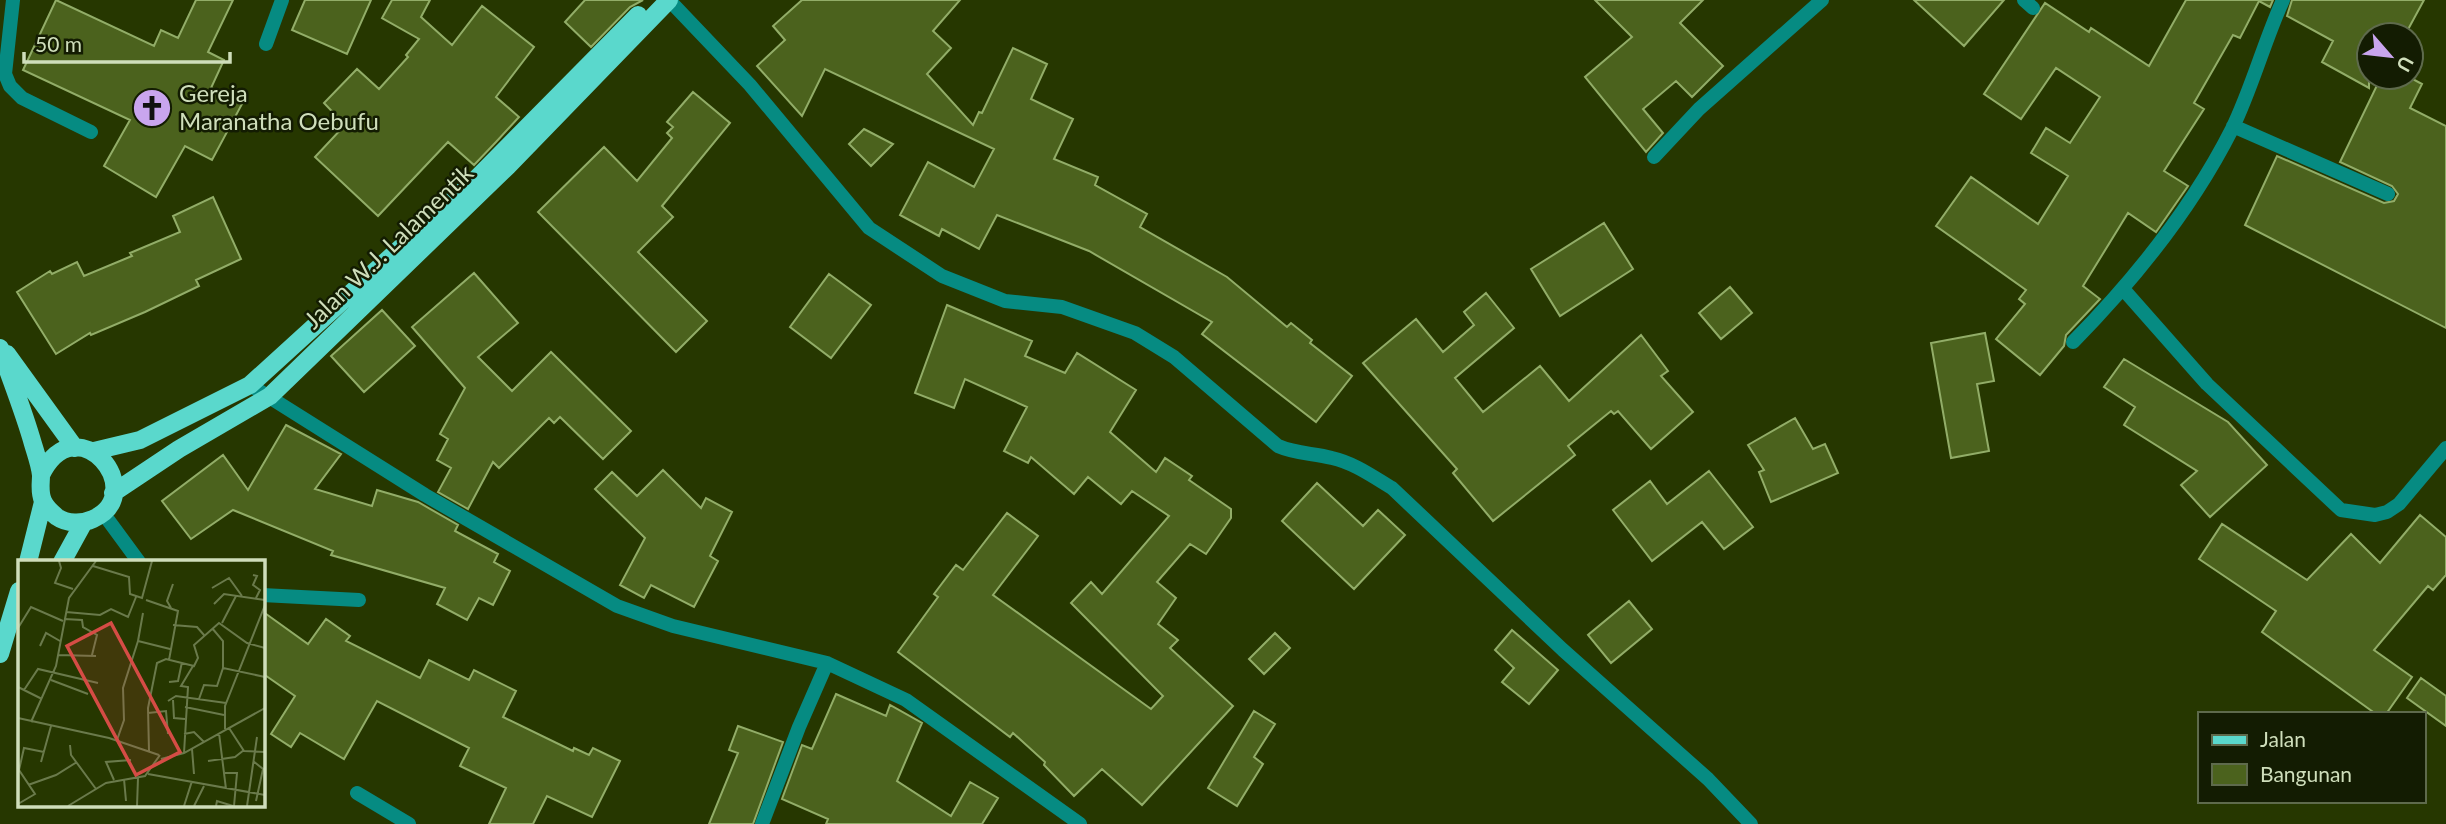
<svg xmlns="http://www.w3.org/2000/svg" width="2446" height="824" viewBox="0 0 2446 824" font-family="Lato,sans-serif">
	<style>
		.building { fill: #4b621d; stroke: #92ad68; stroke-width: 2 }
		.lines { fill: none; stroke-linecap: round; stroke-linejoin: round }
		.lane { stroke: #068b82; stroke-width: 14 }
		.street { stroke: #068b82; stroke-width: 14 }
		.primary { stroke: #5ad8cc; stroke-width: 18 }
		.labels { text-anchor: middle; stroke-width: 5; stroke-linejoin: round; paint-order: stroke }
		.poi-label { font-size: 24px; fill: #cfdebb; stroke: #131c02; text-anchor: start }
		.street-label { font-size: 24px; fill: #cfdebb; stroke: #131c02 }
		.inset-road { fill: none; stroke: #6a7a4b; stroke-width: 2 }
		.view { fill: #d54c45; fill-opacity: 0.15; stroke: #d54c45; stroke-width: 3.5 }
		.inset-edge { fill: none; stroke: #cfdebb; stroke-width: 3.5 }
	</style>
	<rect width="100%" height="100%" fill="#263700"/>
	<path class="building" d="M56,0l98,46 7,-16 17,8 18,-38h37l-25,52 16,8 -13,28 31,16 -30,56 -27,-14 -29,51 -52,-31 26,-46 -107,-50z
		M305,0h66l-24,54 -55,-24z
		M392,0h38l-9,17 31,28 30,-39 52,41 -38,50 23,20 -23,25 -22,23 -26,-23 -70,74 -63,-59 30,-32 -21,-22 33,-34 22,20 29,-32 -2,-2 13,-16 -37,-21z
		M585,0h58l-13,7 -39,40 -26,-25z
		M802,0h158l-27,31 18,17 -24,26 46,51 6,-13 3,1 31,-65 34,16 -16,35 42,20 -19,40 44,18 -3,8 52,29 -7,13 87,50 60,50 4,-4 21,17 -2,3 42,33 -36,46 -114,-88 10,-12 -123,-71 -92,-36 -18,34 -37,-20 -3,7 -39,-21 28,-53 46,25 20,-38 -169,-80 -23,47 -45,-50 28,-26 -12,-14z
		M1595,0h108l-23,23 43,43 -31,31 -16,-16 -33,28 20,24 -17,19 -61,-75 47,-40z
		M1914,0h90l-40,46z
		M2186,0h87l-3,7 -11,-6 -19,37 -7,-3 -39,68 10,6 -40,62 24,15 -32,46 -28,-19 -45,73 17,13 -34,36 -2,11 -24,29 -44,-36 29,-35 -6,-5 7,-9 -90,-64 35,-49 67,47 30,-48 -37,-23 15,-25 24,15 30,-46 -44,-29 -35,51 -37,-25 61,-91 44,29 2,-4 58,38z
		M2292,0h132l-19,35h-36v53l-47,-26 11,-21 -46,-25z
		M2381,77h28l13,7 -12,24 36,18v202l-201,-103 32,-69 107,47 10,-2 4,-7 -6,-8 -52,-24z
		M693,92l37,31 -68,83 11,11 -35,35 69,69 -31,31 -138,-140 66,-65 33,34 35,-43 -5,-5 6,-6 -6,-5z
		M864,129l29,15 -22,22 -22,-22z
		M213,197l28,62 -45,21 3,6 -54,26 -54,23 -1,-2 -34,21 -39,-62 33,-21 2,3 25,-12 7,14 48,-20 -2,-3 50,-21 -7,-16z
		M1604,223l29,46 -73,47 -29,-47z
		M474,273l44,50 -40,34 34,34 39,-39 80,79 -28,28 -43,-42 -6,6 -5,-5 -50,50 -6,-6 -25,47 -30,-17 13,-24 -14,-8 11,-21 -8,-5 25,-46 -53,-61z
		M829,274l42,31 -40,53 -41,-31z
		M1730,287l22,26 -31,26 -22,-26z
		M1486,293l28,35 -59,50 28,34 57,-46 29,35 72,-66 27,36 -7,5 32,36 -42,37 -33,-38 -4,3 -3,-3 -43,35 7,9 -82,66 -40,-48 4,-4 -94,-106 53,-44 27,33 31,-27 -10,-13z
		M947,305l85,36 -7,15 40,17 12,-20 59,37 -26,42 46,40 9,-14 27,18 -3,4 42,29v9l-25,36 -16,-10 -33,38 19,16 -18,26 20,16 -8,8 63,58 -91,99 -40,-36 -28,27 -30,-31 1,-3 -32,-29 -3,4 -112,-85 40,-55 -4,-3 22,-29 7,5 44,-57 31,23 -45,59 158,114 12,-13 -92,-93 20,-21 11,12 67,-78 -37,-25 -11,13 -33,-27 -14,17 -43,-37 -3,6 -24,-12 23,-44 -62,-28 -11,29 -39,-15z
		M382,310l33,36 -51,46 -33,-36z
		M1985,333l9,48 -17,3 12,67 -38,7 -20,-115z
		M2124,359l104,63 39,43 -57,52 -29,-32 16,-14 -73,-46 11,-18 -31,-20z
		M1795,418l18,31 12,-5 13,29 -67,29 -12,-30 5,-2 -16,-25z
		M286,425l55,29 -26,35 57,17 5,-16 41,12 40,23 -3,6 43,23 -4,8 16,9 -17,34 -14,-7 -12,22 -30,-16 8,-16 -114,-33 2,-4 -100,-41 -42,29 -29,-38 61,-46 25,35z
		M663,470l38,38 5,-10 26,14 -22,44 8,5 -24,46 -43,-22 -7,13 -24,-13 25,-47 -50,-49 17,-17 25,24z
		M1709,471l44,56 -29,22 -22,-27 -50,39 -39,-51 37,-29 17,23z
		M1317,483l46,43 15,-16 27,25 -51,54 -72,-68z
		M2420,515l26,22v38l-13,15 -5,-4 -54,64 38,27 -26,37h-10l-114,-82 14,-21 -77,-52 23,-35 85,56 44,-46 29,29z
		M1629,601l23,28 -41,34 -23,-28z
		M262,611l46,33 18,-25 24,17 -4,5 74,37 9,-18 40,20 5,-10 42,21 -13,26 70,34 1,-3 15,7 4,-7 27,13 -28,56 -45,-21 -14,28h-44l17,-36 -46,-22 9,-18 -92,-47 -33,58 -44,-26 -9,14 -20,-13 24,-38 -33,-23z
		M1512,630l46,40 -29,34 -27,-22 12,-14 -19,-18z
		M1275,633l15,15 -26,26 -15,-15z
		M2421,678l25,18v30l-39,-28z
		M836,694l50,22 4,-11 32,18 -25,58 54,35 19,-34 28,16 -16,26h-156l2,-5 -46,-20 20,-54 10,4z
		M1254,711l21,13 -21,33 9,7 -26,42 -29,-18z
		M738,726l45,16 -30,82h-44l29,-71 -9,-3z"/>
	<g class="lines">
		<path class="lane" d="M13,0l-8,74 5,12 12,12 69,34"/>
		<path class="street" d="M669,0l81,85 119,143 73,48 63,25 57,6 73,26 39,24 104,89c18,8 35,7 54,12 22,5 40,18 60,30l171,162 145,129 43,45
			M2024,0l9,8
			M266,44l16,-44
			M2233,126l155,68
			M1654,157l45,-48 123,-109
			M2124,290l83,94 134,126 34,5 12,-3 12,-8 47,-56
			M2073,342c62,-63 119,-134 159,-213 20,-41 32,-87 51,-129
			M250,385l175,110 192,111 56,20 154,37 79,37 174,124
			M103,513l36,49
			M262,595l97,5
			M357,793l52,31
			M762,824l37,-97 28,-64"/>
		<path class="primary" d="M0,348c11,32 24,64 33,96 3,10 7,21 8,31 0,9 -2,17 2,26 3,7 9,12 14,16 10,7 25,7 36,2 58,-26 -16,-117 -52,-44
			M7,354l68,94
			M94,451l46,-11 110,-55 223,-203 165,-167
			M113,493l66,-44 91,-53 238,-230 161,-166
			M28,562l15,-60
			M62,562l22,-40
			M0,654l19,-63"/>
	</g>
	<defs>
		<g id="church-disc" transform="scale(2.0125)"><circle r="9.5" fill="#c9a5ee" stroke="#131c02"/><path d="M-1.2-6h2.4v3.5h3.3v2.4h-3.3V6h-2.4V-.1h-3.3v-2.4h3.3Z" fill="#111"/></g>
	</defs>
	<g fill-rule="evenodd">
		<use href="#church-disc" x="152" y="108"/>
	</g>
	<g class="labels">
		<g class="poi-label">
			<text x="179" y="102">Gereja<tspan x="179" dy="28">Maranatha Oebufu</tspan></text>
		</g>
		<g class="street-label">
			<text transform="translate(389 247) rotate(-44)" y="8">Jalan W.J. Lalamentik</text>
		</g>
	</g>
	<g transform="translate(18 560)">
		<rect width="247" height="247" fill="#263700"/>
		<path class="inset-road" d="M41,1l2,7 -6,15 18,6M75,6l36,11 1,17 12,4 10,-37M235,15l4,1 -4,9 7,5 -4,8M194,28l17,-10 13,18M128,40l32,11 -9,49M196,44l10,-10 41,6M153,48l-4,-7 6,-17M48,52l34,3 11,-6 17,8 8,-20M125,53l-5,28 32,8M46,59l18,1 1,7 14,8 -5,20M204,63l14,-27M155,65l24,2 7,8M0,68l13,-21 32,14M194,68l11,13v27l42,9M22,86l6,-13 14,8M40,95l38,1M33,120l37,14M151,122l9,-1 4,-19M0,127l24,12M6,130l14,-21 60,14M181,139l5,-14 13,1 6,-18M155,140l1,18 11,1M150,141l8,-5 50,7M167,147l39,8M130,153l18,-2 2,23M0,158l91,20 50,17M13,162l25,-56 13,-68 27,-37M211,168l15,23 21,1M207,169v-23l40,-101M201,173l7,56M166,174l10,-2 10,10M99,180l7,-20 -1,-32 15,-47M52,185l1,10 25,34M174,189l2,25M131,191l-1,-43 9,-45 9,-4 28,7 4,-8 -4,-13 25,-22 28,20 18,5M166,193l4,-66 -7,-1 12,-20M143,199l23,-6 81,-45M190,201l27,-4 9,-7M235,201l10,8 -7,32M23,202l10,-36M207,213h12l-3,33M130,214l117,21M106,219l2,22M96,220l-8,-18 25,-2M10,225l28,-10 21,-13M0,244l17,-10 -16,-24 5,-22 20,4M50,246l38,-23 39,-7 15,-21M119,246l1,-28M166,246l8,-25M176,246l10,-20M198,246l1,-5 16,5M229,246l10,-69"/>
		<path class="view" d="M93,63l69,129 -44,23 -69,-129z"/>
		<rect width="247" height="247" class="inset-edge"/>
	</g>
	<rect x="2198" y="712" width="228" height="91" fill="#131c02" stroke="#5e6a4c" stroke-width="2"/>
	<rect x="2212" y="735" width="35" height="10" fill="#5ad8cc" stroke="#5e6a4c" stroke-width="2"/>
	<text x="2260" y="747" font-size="21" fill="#cfdebb">Jalan</text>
	<rect x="2212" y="764" width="35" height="21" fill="#4b621d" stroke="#5e6a4c" stroke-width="2"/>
	<text x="2260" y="782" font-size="21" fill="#cfdebb">Bangunan</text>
	<g transform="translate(2390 56) rotate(118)"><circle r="33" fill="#131c02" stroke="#5e6a4c" stroke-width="2"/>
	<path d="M0-5L12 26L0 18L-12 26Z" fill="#c9a5ee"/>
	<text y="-10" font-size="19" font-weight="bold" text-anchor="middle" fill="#cfdebb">U</text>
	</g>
	<path d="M24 52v10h206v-10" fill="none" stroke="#cfdebb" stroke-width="3.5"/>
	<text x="35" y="52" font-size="21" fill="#cfdebb" stroke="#131c02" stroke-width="5" paint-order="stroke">50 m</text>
</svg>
